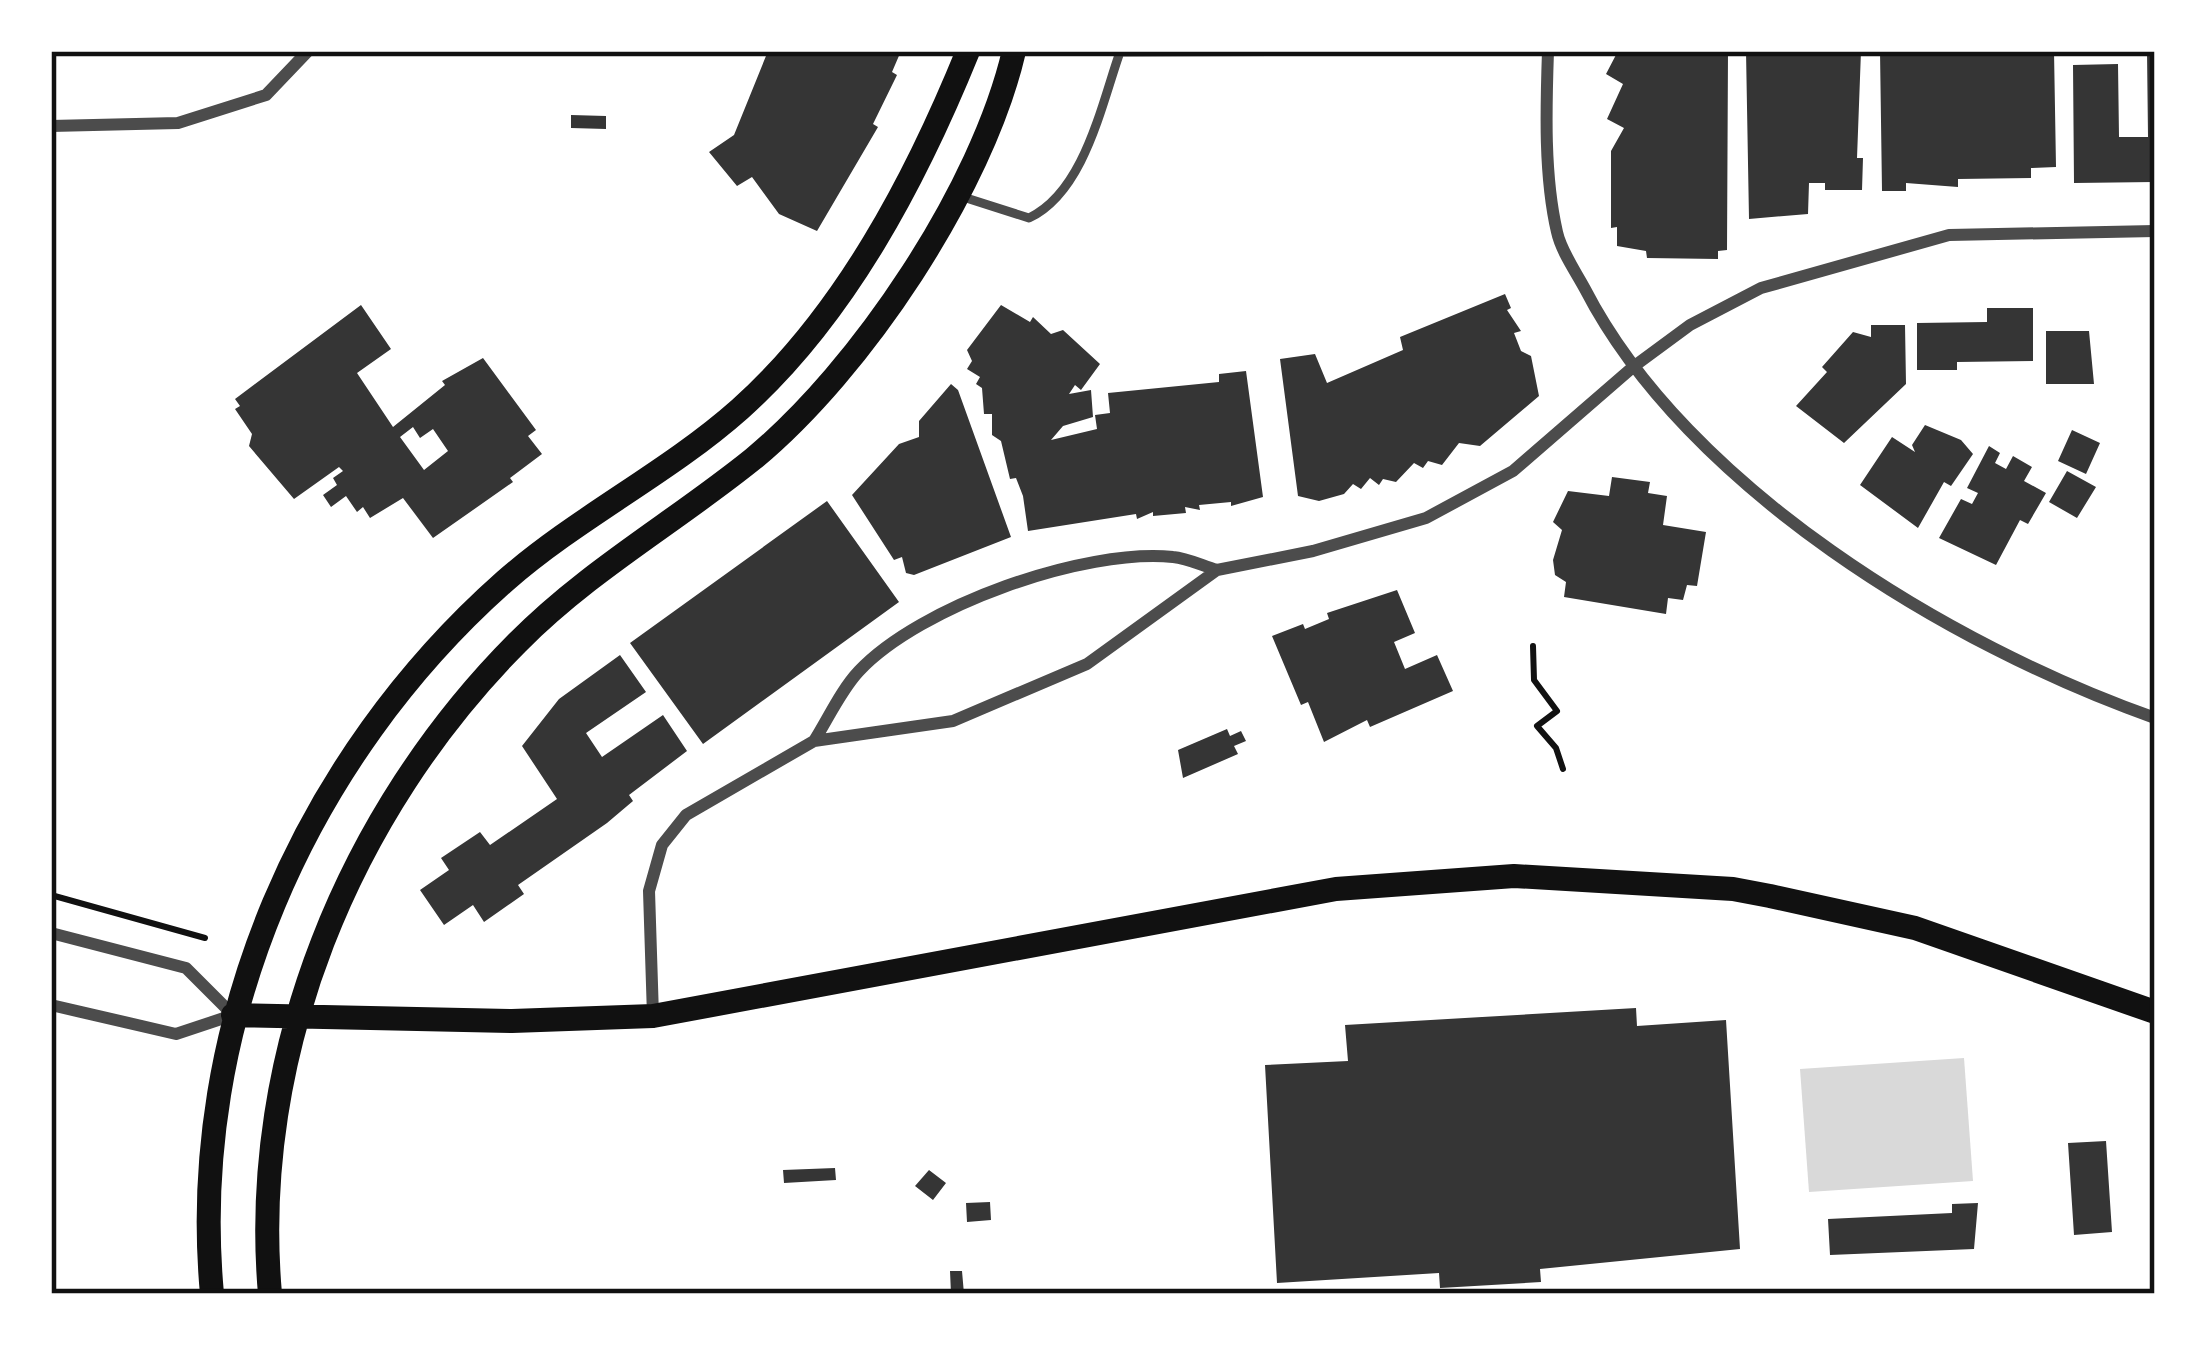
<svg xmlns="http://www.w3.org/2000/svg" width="2206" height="1345" viewBox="0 0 2206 1345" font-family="Roboto,sans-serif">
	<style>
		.water { fill: #d9d9d9 }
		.building { fill: #353535; fill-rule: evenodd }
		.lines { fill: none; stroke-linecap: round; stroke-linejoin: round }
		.path { stroke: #111; stroke-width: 6 }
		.service { stroke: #4c4c4c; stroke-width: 9 }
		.minor { stroke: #4c4c4c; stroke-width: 12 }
		.secondary { stroke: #111; stroke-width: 24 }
		.neatline { fill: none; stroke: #111; stroke-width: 4.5 }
	</style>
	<rect width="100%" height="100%" fill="#fff"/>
	<path class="water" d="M1964,1058l9,123 -164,11 -9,-123z"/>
	<path class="building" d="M768,51h133l-9,21 5,3 -24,49 5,3 -61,104 -38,-17 -27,-37 -15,9 -28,-34 25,-17z
		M1618,51h110l-1,199 -9,1v8l-71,-1 -1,-7 -29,-5v-19l-6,1v-77l13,-23 -17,-9 16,-35 -17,-10z
		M1746,51h115l-4,107h6l-1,32h-37v-7h-16l-1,31 -59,5z
		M1880,51h174l2,116 -25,1v10l-73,1v8l-52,-4v8h-24z
		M2147,51h8l-1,131 -80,1 -1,-118 45,-1 1,73h29z
		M571,115l35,1v13l-35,-1z
		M1505,294l6,14 -4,2 14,21 -7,2 7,18 10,5 8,40 -59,50 -21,-3 -17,22 -14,-4 -5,7 -9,-5 -18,19 -13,-3 -4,6 -9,-7 -9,11 -8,-5 -9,10 -25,7 -21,-5 -18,-137 35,-5 12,29 76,-33 -3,-13z
		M361,305l30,44 -34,24 36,54 52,-42 -3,-4 41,-23 53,72 -8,6 14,18 -32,24 3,4 -80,56 -30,-40 -33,20 -7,-11 -6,5 -11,-16 -15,11 -8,-12 14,-10 -4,-7 10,-7 -4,-4 -45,32 -45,-53 3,-12 -17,-25 5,-3 -5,-7zM413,427l7,11 13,-9 15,22 -24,19 -24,-33z
		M1001,305l29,17 3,-5 18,17 12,-4 37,34 -19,26 -6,-5 -6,9 22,-4 2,27 -30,9 -12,14 46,-11 -2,-14 15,-2 -2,-20 111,-11v-8l27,-3 17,126 -32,9v-4l-32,3 1,5 -15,-3 1,6 -33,3v-4l-16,7 -1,-5 -108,17 -5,-35 -7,-18 -6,1 -9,-38 -9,-6v-21h-8l-2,-26 -6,-4 4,-7 -13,-8 5,-8 -5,-11z
		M1987,308h46v53l-76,1v8h-40v-47l70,-1z
		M1871,325h34l1,59 -62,59 -48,-37 31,-34 -5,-5 31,-35 18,5z
		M2046,331h43l5,53h-48z
		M951,384l7,6 53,147 -97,38 -8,-2 -4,-16 -8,3 -42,-65 47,-51 20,-7v-16z
		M1925,425l36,15 12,14 -22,32 -7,-4 -26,46 -58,-43 32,-48 23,15 -3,-7z
		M2072,430l28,13 -14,31 -28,-13z
		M1989,446l11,7 -5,10 11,6 7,-13 19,11 -8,14 22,12 -18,31 -8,-4 -24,45 -57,-27 22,-39 11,5 6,-11 -11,-5z
		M2067,471l29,16 -19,31 -28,-16z
		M1612,477l38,5 -2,11 19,3 -4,29 43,7 -9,54 -10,-1 -4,15 -15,-2 -2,16 -102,-17 2,-15 -11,-7 -2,-15 9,-30 -9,-8 15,-31 41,5z
		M827,501l72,101 -196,142 -73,-101z
		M1397,590l18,43 -21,9 11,27 32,-14 16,36 -83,36 -3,-7 -43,22 -16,-40 -7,3 -29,-69 31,-12 2,5 24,-10 -2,-6z
		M620,655l26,37 -60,41 16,24 61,-42 24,36 -58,44 4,6 -26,22 -89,62 6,9 -40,28 -11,-17 -29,20 -24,-35 29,-20 -8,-12 39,-26 10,13 67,-46 -35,-53 37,-47z
		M1227,729l3,7 11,-5 5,10 -12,5 4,8 -55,24 -5,-28z
		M1636,1008l1,18 89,-6 14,229 -200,20 1,13 -101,6 -1,-15 -162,10 -12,-218 83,-4 -3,-36z
		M2106,1141l6,91 -38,3 -6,-92z
		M835,1168l1,12 -52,3 -1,-13z
		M929,1170l17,13 -13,17 -18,-14z
		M990,1202l1,18 -24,2 -1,-19z
		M1978,1203l-4,46 -144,6 -2,-36 124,-6v-9z
		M950,1271h12l2,23h-13z"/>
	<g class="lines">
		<path class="path" d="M1533,646l1,34 23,31 -20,15 19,22 7,21
			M51,895l154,43"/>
		<path class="service" d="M960,196l69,22c55,-26 72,-112 91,-166l337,-1
			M2124,1294h9"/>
		<path class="minor" d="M1548,51c-2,58 -4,125 9,181 4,19 19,40 28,57 102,198 365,357 570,429
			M51,126l127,-3 88,-28 42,-44
			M814,741c14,-22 27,-51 45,-70 61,-65 225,-123 314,-114 14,1 30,9 44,13
			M51,933l135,35 47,47 -57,19 -125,-29
			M653,1016l-4,-125 13,-46 24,-30 128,-74 139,-20 134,-57 130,-94 96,-19 113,-33 87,-47 120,-104 57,-42 71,-37 188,-53 206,-4"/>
		<path class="secondary" d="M233,1015l279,6 141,-5 683,-127 178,-13 219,13 37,7 145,32 240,84
			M212,1294c-25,-269 93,-536 293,-713 73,-64 163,-108 235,-172 105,-94 176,-230 228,-358
			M270,1294c-21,-239 79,-482 247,-651 71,-72 158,-121 236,-184 108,-89 229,-270 261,-408"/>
	</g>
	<rect width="2206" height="1345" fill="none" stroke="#ffffff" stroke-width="108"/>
	<rect x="54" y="54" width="2098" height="1237" class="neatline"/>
</svg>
